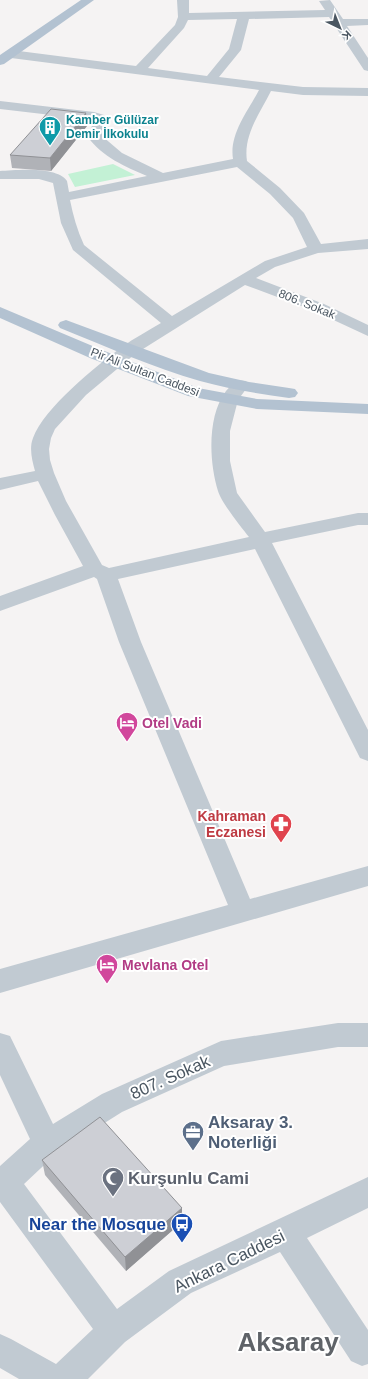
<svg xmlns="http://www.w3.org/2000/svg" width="368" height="1379" viewBox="0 0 368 1379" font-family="Arial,sans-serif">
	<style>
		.green { fill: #c3f1d5 }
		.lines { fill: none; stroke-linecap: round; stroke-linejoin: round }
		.minor { fill: #c1cad2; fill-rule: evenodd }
		.major { fill: #b3c2d1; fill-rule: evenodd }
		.wall { fill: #b0b2b7 }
		.shaded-wall { fill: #909195 }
		.building { fill: #cdcfd5; stroke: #909195 }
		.labels { text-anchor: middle; stroke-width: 4; stroke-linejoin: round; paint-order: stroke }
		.far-culture-label { font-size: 12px; font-weight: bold; fill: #0d838f; stroke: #fff; text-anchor: start }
		.far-street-label { font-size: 12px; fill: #4a5661; stroke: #fff }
		.hotel-label { font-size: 14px; font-weight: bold; fill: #b23c85; stroke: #fff; text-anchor: start }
		.health-label { font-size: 14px; font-weight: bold; fill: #be3a42; stroke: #fff; text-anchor: end }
		.near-street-label { font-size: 17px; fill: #4a5661; stroke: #fff }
		.near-service-label { font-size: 17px; font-weight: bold; fill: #4e5e75; stroke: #fff; text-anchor: start }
		.near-worship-label { font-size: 17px; font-weight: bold; fill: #5b616d; stroke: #fff; text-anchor: start }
		.near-transit-label { font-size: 17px; font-weight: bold; fill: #164399; stroke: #fff; text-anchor: end }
		.near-town-label { font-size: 26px; font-weight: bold; fill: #5f6368; stroke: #fff }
	</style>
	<rect width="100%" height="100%" fill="#f5f3f3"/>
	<path class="green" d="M113,164l22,11 -60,12 -7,-13z"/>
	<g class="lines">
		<path class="minor" d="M177,0h12v13l136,-3 -6,-9 11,-1 13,19h25v6l-21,1 21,32v13l-4,-1 -35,-53 -80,2 -8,31 -22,27 84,10 65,1v8l-65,-1 -32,-4c-11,22 -28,44 -24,70l33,27 24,25 17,31 47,-5v10l-50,4 -43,14 -19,11 68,26 44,21v11l-56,-26 -67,-25 -110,69 -49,41 -31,34 -4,9 -2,11 1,11 4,13 12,28 36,64 7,3 140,-31c-8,-10 -28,-35 -31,-46 -9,-29 -11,-75 8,-100 7,-8 10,-12 20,-10l3,4 -11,15 -8,31v30l7,32 28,39 93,-19h10v12h-10l-86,18 96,187v31l-8,-3 -3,-6 -102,-203 -137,30 23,63 109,257 118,-33v20l-368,107v-24l228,-64 -109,-263 -22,-63 -3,-2 -94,34v-15l83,-30 -28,-51 -17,-34 -38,9v-12l35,-7c-3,-11 -6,-23 -2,-33 11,-30 63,-72 89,-91 12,-9 26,-16 39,-24l-88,-73 -12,-27 -8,-40 -14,-4h-39v-8c16,-1 57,-5 67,10l2,11 78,-16c-21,-9 -45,-19 -59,-39l6,-17 -94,-11v-8l94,11 10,3 4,7 -6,14 20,17 41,20 70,-14c-4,-25 15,-48 26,-69l-248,-32 -4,-1 -2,-3 2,-3 4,-1 125,16 39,-41 3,-8zM237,19l-8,30 -22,27 -59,-8 36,-40 4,-8zM237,167l33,27 23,24 14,29 -42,14 -93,55 -88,-71c-7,-15 -11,-30 -14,-45z
			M338,1023h30v24h-30l-114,19 -102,46 -65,41 -33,31 93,125 52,-38 199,-94v31l-61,30 61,92v34l-6,2 -11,-5 -71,-109 -89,41 -66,49 -37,37h-69l-19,-11v-34l11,5 45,25 37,-35 -93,-127v-36l30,-27 -30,-64v-42l10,3 43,88 49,-30 119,-53z"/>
		<path class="major" d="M81,0h13l-90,64 -4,1v-10z
			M0,307l102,43 96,38 59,11 111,5v10l-111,-5 -69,-13 -98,-38 -90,-40z
			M66,320l143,53 40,9 40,6 6,1 3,4 -3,4 -6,1c-30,-4 -60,-9 -89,-17 -46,-13 -95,-35 -140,-53l-2,-3 2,-3z"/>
	</g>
	<path class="wall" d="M87,126l-36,45 -39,-3 -2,-13z
		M42,1160l140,48v14l-56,49 -81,-96z"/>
	<path class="shaded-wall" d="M86,113l1,13 -36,45 -1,-13z
		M182,1208v14l-56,49 -1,-14z"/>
	<path class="building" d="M51,109l35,4 -36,45 -40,-3z
		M100,1117l82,91 -57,49 -83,-97z"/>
	<defs>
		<g id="building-pin" transform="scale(1.15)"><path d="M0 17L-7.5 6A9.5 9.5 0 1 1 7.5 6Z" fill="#0f9aa8" stroke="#fff"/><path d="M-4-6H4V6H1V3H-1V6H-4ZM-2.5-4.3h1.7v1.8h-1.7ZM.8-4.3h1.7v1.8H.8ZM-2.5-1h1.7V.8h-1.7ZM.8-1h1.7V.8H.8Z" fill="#fff"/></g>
		<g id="hotel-pin" transform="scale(1.15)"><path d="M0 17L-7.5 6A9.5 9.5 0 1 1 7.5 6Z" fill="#d1479c" stroke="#fff"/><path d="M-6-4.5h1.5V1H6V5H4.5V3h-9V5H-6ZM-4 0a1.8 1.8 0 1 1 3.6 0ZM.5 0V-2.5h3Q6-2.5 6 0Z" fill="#fff"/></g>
		<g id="pharmacy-pin" transform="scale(1.15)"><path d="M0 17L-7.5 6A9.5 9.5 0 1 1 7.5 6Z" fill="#e0444e" stroke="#fff"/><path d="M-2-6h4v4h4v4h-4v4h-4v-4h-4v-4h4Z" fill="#fff"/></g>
		<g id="office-pin" transform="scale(1.15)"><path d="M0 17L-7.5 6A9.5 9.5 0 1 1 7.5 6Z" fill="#5c6f8a" stroke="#fff"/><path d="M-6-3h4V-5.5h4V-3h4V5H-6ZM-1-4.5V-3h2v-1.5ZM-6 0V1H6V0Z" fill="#fff"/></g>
		<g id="mosque-pin" transform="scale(1.15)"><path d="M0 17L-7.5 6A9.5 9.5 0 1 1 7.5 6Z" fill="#6b7280" stroke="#fff"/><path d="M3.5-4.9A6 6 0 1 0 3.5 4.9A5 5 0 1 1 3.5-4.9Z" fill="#fff"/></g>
		<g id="bus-pin" transform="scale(1.15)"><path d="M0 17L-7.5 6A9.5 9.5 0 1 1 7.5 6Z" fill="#1a4fb4" stroke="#fff"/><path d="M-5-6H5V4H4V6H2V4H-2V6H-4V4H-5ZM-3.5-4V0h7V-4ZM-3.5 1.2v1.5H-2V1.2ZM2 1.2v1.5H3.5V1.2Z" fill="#fff"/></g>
	</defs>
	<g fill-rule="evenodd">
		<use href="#building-pin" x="50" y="127"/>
		<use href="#hotel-pin" x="127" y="723"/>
		<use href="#pharmacy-pin" x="281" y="824"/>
		<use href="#hotel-pin" x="107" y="965"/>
		<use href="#office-pin" x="193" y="1132"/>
		<use href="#mosque-pin" x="113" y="1178"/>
		<use href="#bus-pin" x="182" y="1224"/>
	</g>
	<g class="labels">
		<g class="far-culture-label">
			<text x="66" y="124">Kamber Gülüzar<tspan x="66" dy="14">Demir İlkokulu</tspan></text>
		</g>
		<g class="far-street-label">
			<text transform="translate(307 304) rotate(22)" y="4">806. Sokak</text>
			<text transform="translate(145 372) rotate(21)" y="4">Pir Ali Sultan Caddesi</text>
		</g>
		<g class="hotel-label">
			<text x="142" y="728">Otel Vadi</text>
			<text x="122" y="970">Mevlana Otel</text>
		</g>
		<g class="health-label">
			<text x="266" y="821">Kahraman<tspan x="266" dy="16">Eczanesi</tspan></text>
		</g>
		<g class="near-street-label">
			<text transform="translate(170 1077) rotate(-24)" y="6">807. Sokak</text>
			<text transform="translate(229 1261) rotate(-26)" y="6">Ankara Caddesi</text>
		</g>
		<g class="near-service-label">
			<text x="208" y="1128">Aksaray 3.<tspan x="208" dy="20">Noterliği</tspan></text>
		</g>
		<g class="near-worship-label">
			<text x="128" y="1184">Kurşunlu Cami</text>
		</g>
		<g class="near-transit-label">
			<text x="166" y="1230">Near the Mosque</text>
		</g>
		<g class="near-town-label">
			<text x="288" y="1351">Aksaray</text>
		</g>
	</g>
	<g transform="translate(340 28) rotate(137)" stroke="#ffffff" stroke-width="3" paint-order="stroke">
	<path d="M0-3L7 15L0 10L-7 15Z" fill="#4a5661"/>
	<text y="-6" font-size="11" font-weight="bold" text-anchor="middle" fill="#4a5661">K</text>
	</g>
</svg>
